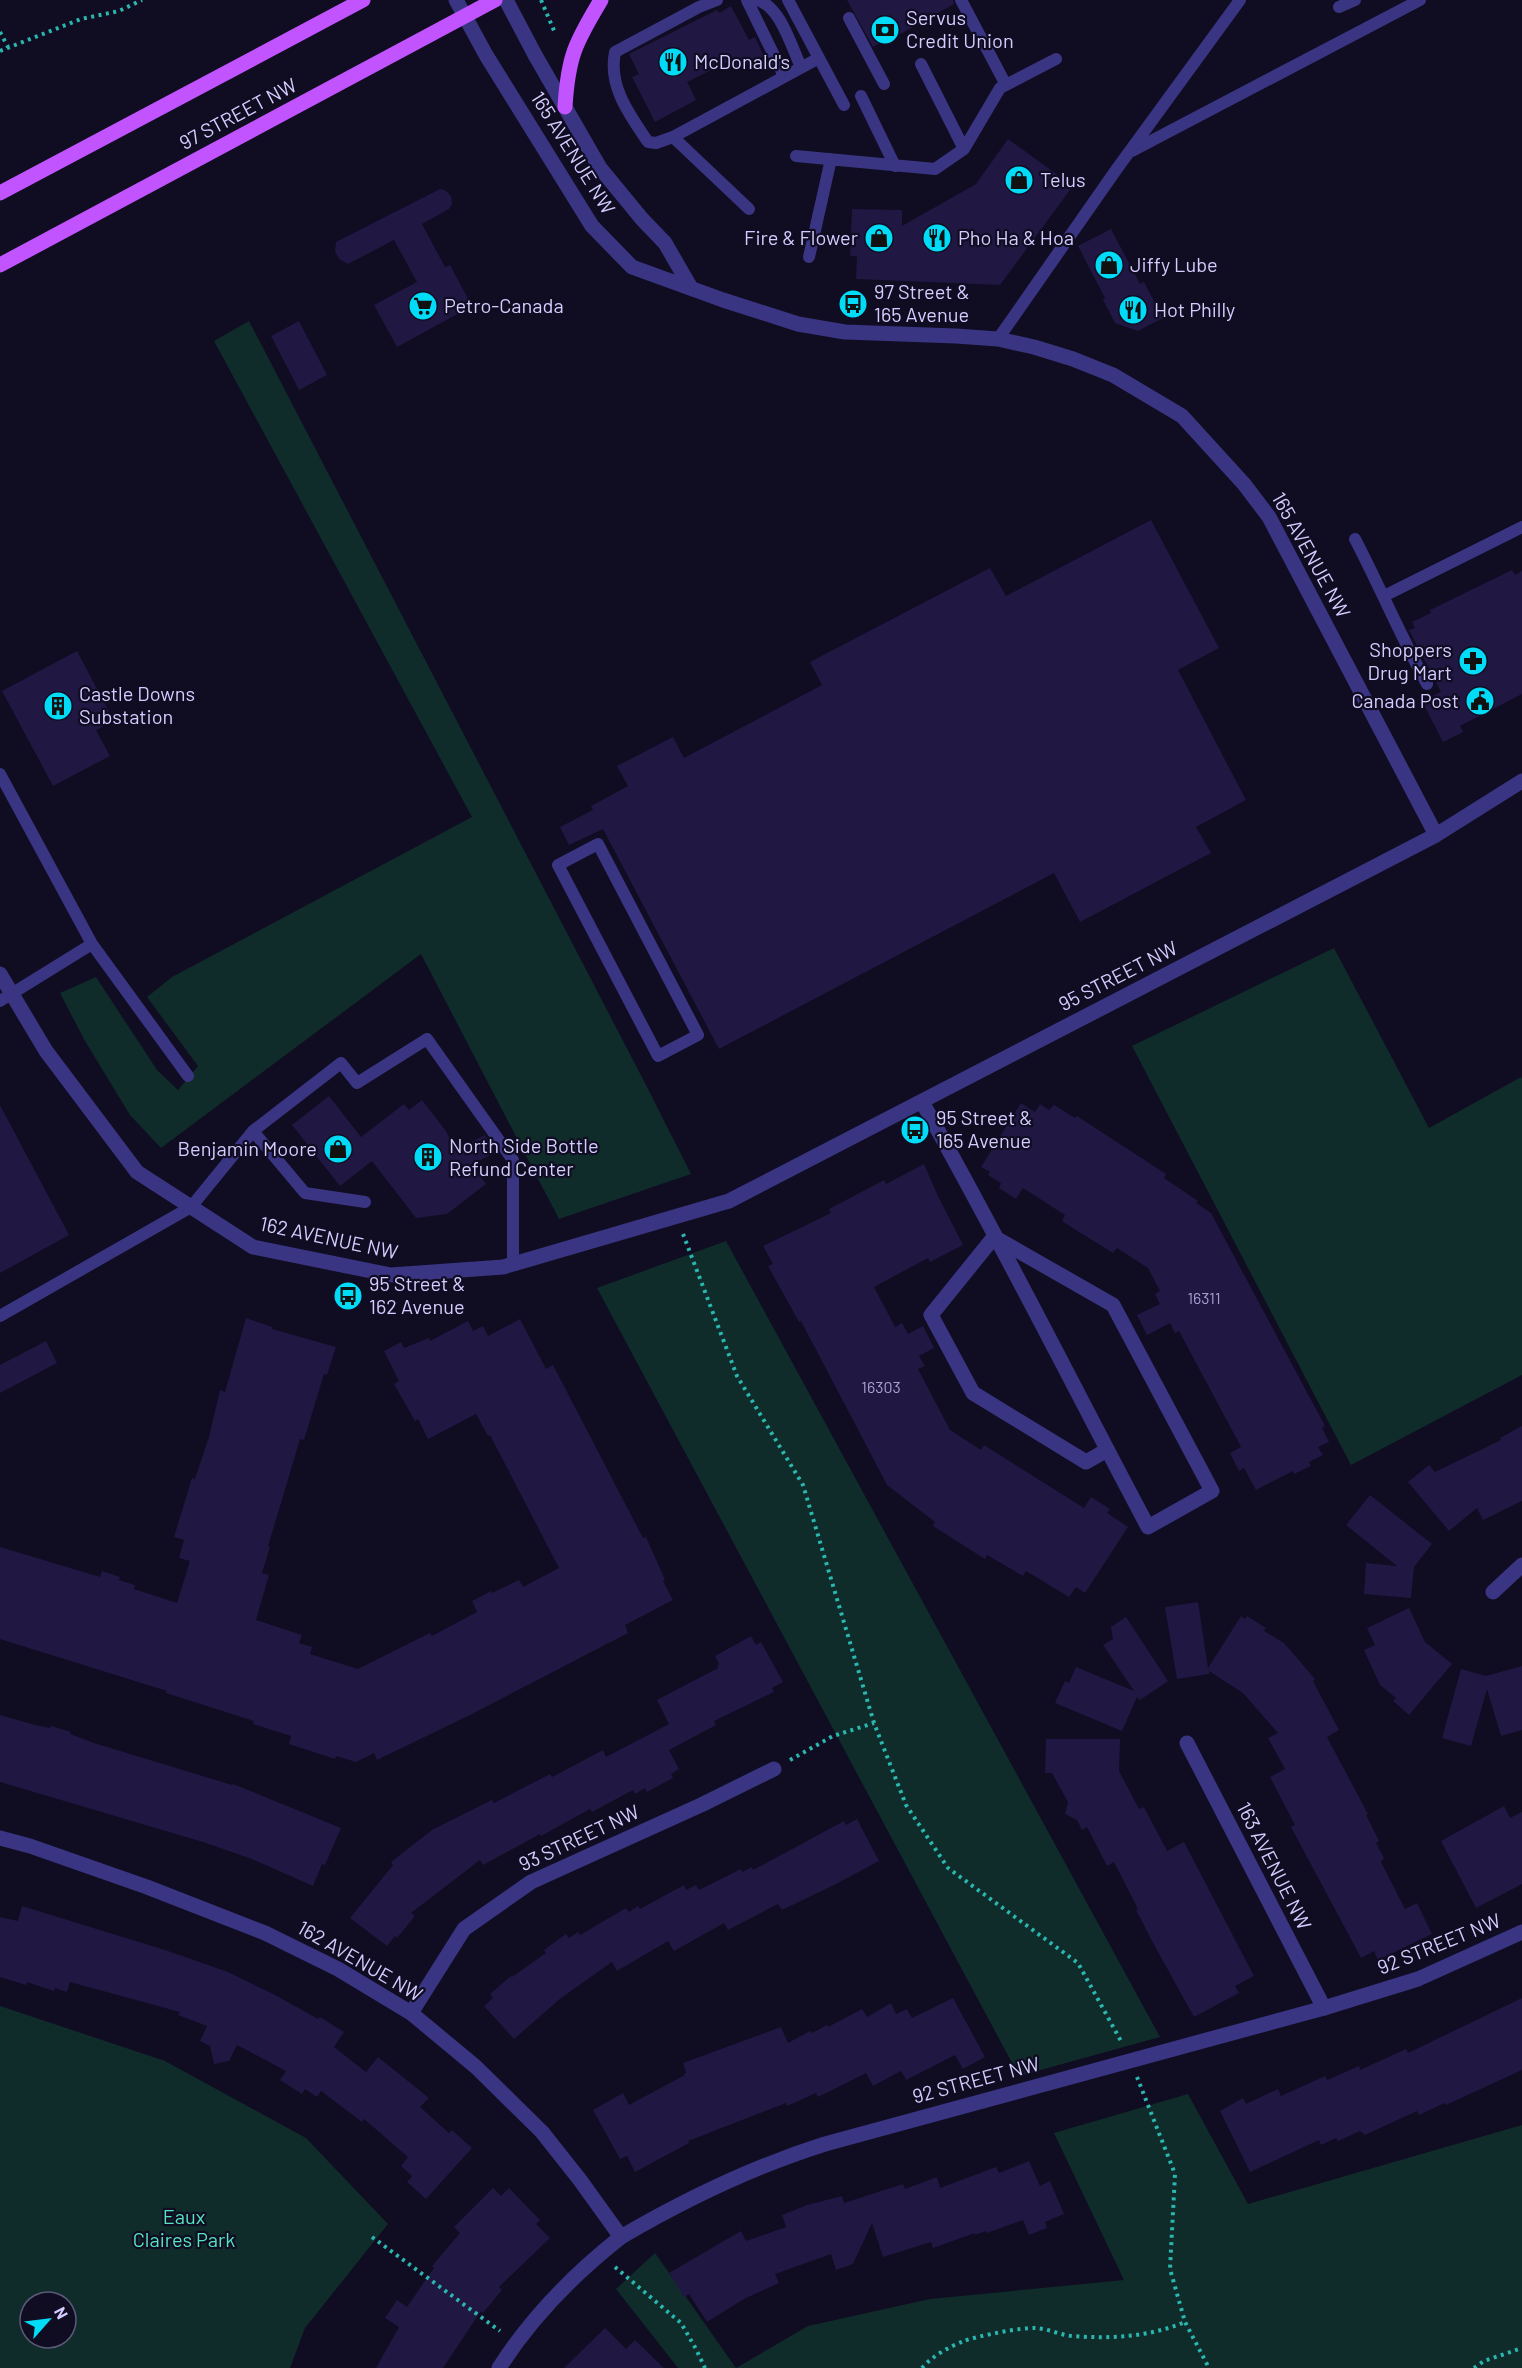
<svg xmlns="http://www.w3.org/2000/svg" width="1522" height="2368" viewBox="0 0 1522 2368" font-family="Barlow,sans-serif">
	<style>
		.green { fill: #0f2c2b; fill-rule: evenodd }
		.building { fill: #211743 }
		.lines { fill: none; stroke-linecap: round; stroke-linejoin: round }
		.path { stroke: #29b7b0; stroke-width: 4; stroke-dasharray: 3 4.5; stroke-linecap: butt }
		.service { stroke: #393582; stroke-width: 12 }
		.minor { stroke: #393582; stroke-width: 15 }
		.tertiary { stroke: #393582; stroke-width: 15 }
		.primary { stroke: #c154ff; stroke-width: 15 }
		.labels { text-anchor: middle; stroke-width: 4.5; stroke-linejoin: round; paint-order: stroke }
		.number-label { font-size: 16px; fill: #a6a0d0 }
		.poi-label { font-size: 20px; fill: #d3cdff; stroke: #100c21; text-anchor: start }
		.street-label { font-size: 20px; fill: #d3cdff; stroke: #100c21 }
		.park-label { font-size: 20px; fill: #54e4c2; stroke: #100c21 }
	</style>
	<rect width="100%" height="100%" fill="#100c21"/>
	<path class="green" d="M249,321l398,766 44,87 -132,45 -138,-265 -260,194 -31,-33 -45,-74 -25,-48 36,-16 61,93 21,20 20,-24 -51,-69 25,-20 300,-160 -258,-476z
		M1334,948l95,180 92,-51 1,2v296l-171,90 -219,-419z
		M726,1241l434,796 -141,39 -422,-788z
		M0,2006l165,55 141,77 82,86 -83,104 -15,40h-290zM30,2302h36v36h-36z
		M1188,2094l60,110 274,-79v243h-844l-62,-79 39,-36 81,115 72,-42 122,-27 194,-19 -70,-147z"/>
	<path class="building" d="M847,0h106l1,4 -66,37 -1,-2 -14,8z
		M731,6l18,34 6,-3 9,19 -28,14 -5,-10 -44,22 9,18 -41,22 -23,-45 7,-3 -10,-20 88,-44 2,3z
		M1008,139l65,47 -73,99 -144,-6 1,-23h-7l2,-47 50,1v16l74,-42z
		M440,189l5,1 6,6 1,8 -3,5 -27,15 23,43 5,-2 22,41 -75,41 -23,-42 43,-23 -23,-42 -46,24 -9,-5 -4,-8 1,-9z
		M1111,229l29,55 4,-2 19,36 -25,13 -23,-8 -12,-23 2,-2 -27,-52z
		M299,321l28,54 -28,15 -28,-54z
		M1151,520l68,128 -41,22 68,130 -50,27 15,26 -131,69 -26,-49 -335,176 -116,-220 -34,16 -9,-18 33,-17 -2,-4 37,-20 -11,-20 56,-29 11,21 138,-73 -12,-23 180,-94 16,28z
		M1512,570l3,5 7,-4v123l-62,32 3,6 -20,10 -21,-41 19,-9 -32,-62 6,-2 -3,-6 19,-9 -1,-3z
		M77,651l37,70 -18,9 14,26 -57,30 -51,-95z
		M329,1096l32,41 43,-33 5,6 13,-10 24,31 9,19 30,-15 9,18 -23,12 15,19 -39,30 -31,4 -44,-57 -32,25 -48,-61z
		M1021,1103l14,9 5,-8 9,6 5,-5 21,13 2,-2 89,58 -2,4 34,23 -2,2 15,10 114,213 -3,2 7,14 -11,5 5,8 -14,7 2,4 -17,8 -1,-3 -37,19 -12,-22 -5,3 -9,-18 11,-6 -62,-116 -4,2 -5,-10 -23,12 -10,-20 23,-11 -5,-10 5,-3 -12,-23 -31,-20 -4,5 -34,-21 -17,-11 3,-6 -42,-27 -7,11 -17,-11 2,-5 -13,-8 2,-3 -9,-5z
		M0,1105l69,130 -69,38z
		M924,1164l13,30 26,51 -33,17 -2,-4 -54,29 21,40 7,-4 6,11 15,-8 11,22 -15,8 6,10 -7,3 32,61 31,20 3,-5 100,63 7,-11 19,12 -3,4 21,14 -43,66 -9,-6 -7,10 -43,-26 -3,5 -36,-21 -2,4 -52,-33 2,-4 -48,-37 -86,-164 -2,1 -31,-56 5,-2 -10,-18 68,-33 -2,-4 55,-29 2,4z
		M246,1318l26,9v2l64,18 -9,28 -3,-1 -20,66 -4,-1 -13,44 -19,63 2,1 -8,26 7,2 -13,45 46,15 -3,8 13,4 -2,7 48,15 72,-36 2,3 45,-24 -5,-11 19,-10 1,2 27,-13 4,7 36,-19 -69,-133 -2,1 -12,-22 -48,25 -10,-20 -3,2 -21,-37 5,-3 -15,-30 17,-9 3,6 25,-10 1,3 38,-20 5,10 10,-5 5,10 32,-17 26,50 7,-4 90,173 3,-1 19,43 -2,1 10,19 -48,25 3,8 -156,81 -95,46 -3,-7 -18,9 -20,-6 -1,3 -46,-15 2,-8 -38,-12 1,-3 -88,-28 1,-2 -167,-52v-92l100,30 2,-6 18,6 -1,3 16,5 -1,4 43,14 13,-42 -11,-3 5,-18 -10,-3 18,-59 3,1 14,-42 11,-47 5,2z
		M46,1341l11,22 -57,30v-28z
		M1522,1426v75l-39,19 -6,-12 -28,23 -41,-49 21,-17 6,7 66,-32 -1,-2z
		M1370,1495l62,49 -18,23 -3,31 -47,-4 2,-31 31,3 -51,-41z
		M1198,1602l10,66 33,-52 4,3 2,-3 19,12 -2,3 20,12 31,36 -2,2 26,49 -12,7 41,77 -2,1 13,26 -3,2 8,15 -3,4 24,47 12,-6 15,31 -54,26 -4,-9 -13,7 -70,-131 4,-2 -25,-48 15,-8 -17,-31 10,-5 -35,-40 -34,-22v3l-32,5 -12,-72z
		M1409,1608l16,34 27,22 -43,51 -16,-14 3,-3 -16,-13 -16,-35 11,-5 -8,-17z
		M1126,1617l42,64 -28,19 -3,-3 -15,34 -67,-28 10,-22 4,2 7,-16 58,24 -31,-46 10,-6 -2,-12z
		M751,1636l5,9 5,-3 22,40 -11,6 2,4 -60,29 2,4 -47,25 10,19 -8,5 2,4 -26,14 -2,-4 -10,6 -2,-4 -41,22 -2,-3 -49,27 -1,-2 -57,31 -3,-5 -69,53 4,3 -18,22 -2,-2 -8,10 -37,-28 43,-53 -2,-3 41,-32 60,-30 2,3 56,-29 2,3 51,-27 3,7 63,-33 -12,-24 61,-32 -1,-2 2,-2 -4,-8z
		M1522,1666v64l-21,6 -14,-47 -16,57 -29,-8 19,-69 25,7z
		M0,1715l35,10 15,3 1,-2 20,6 -1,2 24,9 138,42 1,-1 108,44 -16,37 -3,-1 -9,22 -61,-27 -49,-17 -203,-60z
		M1046,1739h74l-1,32 20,38 5,-2 23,44 17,-9 70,134 -19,10 4,7 -45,24 -42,-76 -16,-31 2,-1 -24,-47 -7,4 -20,-39 -5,3 -5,-10 -12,-6 3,-12 -16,-29h-7z
		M1504,1806l6,12 12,-6v72l-46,24 -35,-67z
		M857,1819l22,42 -45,24 -52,25 -4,-6 -50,26 -4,-7 -50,28 -6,-10 -51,30 -5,-9 -51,36 -47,41 -30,-33 9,-8 -3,-4 21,-18 1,1 34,-24 -2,-3 22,-16 3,4 9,-6 2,3 46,-27 3,4 9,-6 2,3 44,-24 2,5 10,-5 3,5 42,-21 1,3 10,-5 1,3 91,-49 2,4z
		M22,1906l143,44 63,22 49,24 41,23 2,-2 24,15 -10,15 32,25 12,-15 51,41 -9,9 29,26 3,-3 20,18 -46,51 -19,-17 5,-6 -11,-10 7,-9 -44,-38 -2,3 -41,-31 -4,6 -12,-8 -3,5 -22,-14 6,-9 -49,-26 -8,16 -15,3 -4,-18 -10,-5 7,-15 -29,-11 2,-3 -110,-30 -3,10 -12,-4 -1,3 -27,-9 -1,3 -26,-8v-60l18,4z
		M953,1998l32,59 -22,12 -8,-14 -49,25 -5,-9 -28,15 -7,-13 -48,24 -2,-4 -29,13 -1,-3 -98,38 1,2 -54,29 -8,-16 -7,3 -27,-49 30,-17 6,12 56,-30 -1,-2h2l-3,-10 98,-36 7,16 22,-12 2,2 15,-8 1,2 34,-18 5,8 24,-14 5,11 11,-5 5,9z
		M1522,1998v72l-76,35 -1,-2 -26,12 -2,-4 -52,24 -5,-4 -22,10 -2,-3 -15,7 -2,-5 -69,32 -30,-61 23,-13 3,6 32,-15 3,7 44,-20 2,4 32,-14 1,4 46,-21 2,4z
		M1029,2161l11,25 10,-5 14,33 -19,8 2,6 -18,7 -6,-15 -36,13 -1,-2 -11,4v-2l-42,15 -2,-6 -48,15 -11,-34 -19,41 -17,6 -5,-16 -56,20 4,9 -35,16 -37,23 -18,-28 -5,3 -15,-24 72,-42 5,10 40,-14 -4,-12 25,-10 35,-9 2,7 59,-19 2,5 32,-12 3,11 56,-21 3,6z
		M493,2188l8,8 8,-8 31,32 -4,4 14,14 -51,49 3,3 -19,23 -2,-2 -38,57h-67l23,-41 -14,-9 12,-18 10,7 27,-39 -2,-2 28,-33 -6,-6z
		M605,2328l21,21 9,-9 29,28h-100z"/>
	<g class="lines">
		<path class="path" d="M541,0l14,33
			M0,32l8,15
			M0,51l81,-32 38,-8 23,-11
			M683,1234l54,142 66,109 71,238 32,82 42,63 130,95 44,80
			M790,1760l43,-24 41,-13
			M1137,2077l38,97 -5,95 15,53 24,46
			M372,2237l128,94
			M615,2267l66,56 15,26 9,19
			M922,2368c9,-11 28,-22 42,-27 13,-5 59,-14 72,-13 13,1 24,7 36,8 39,3 77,1 113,-14
			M1474,2368l10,-7 38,-13"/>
		<path class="service" d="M747,0l37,76
			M758,0c23,8 33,46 43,67
			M788,0l56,105
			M961,0l45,85
			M1339,7l16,-7
			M849,18l35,66
			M921,64l43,85
			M861,96l34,70
			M673,137l-17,6 -8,-1c-19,-28 -40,-56 -33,-90l84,-45 18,-7
			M1132,151l288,-151
			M796,156l139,13 29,-20 36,-61 56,-29
			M749,209l-76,-72 146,-79
			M809,257l22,-98
			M998,339l118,-169 124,-170
			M1355,539c25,48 46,98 72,145
			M1384,596l138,-69
			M0,774l92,170 96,132
			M598,844l100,191 -40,21 -100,-191z
			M0,1001l92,-57
			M253,1131l52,62 60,9
			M0,1316l191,-109 62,-76 88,-68 16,20 70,-44 86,121v104"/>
		<path class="minor" d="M922,1102c79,139 151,284 226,425l64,-36 -99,-186 -119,-68 -63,78 42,78 113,69 21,-12
			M1493,1592l29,-27
			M1187,1743l137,265
			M411,2013l53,-84 67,-47 170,-77 73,-36
			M499,2368c32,-50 75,-94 122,-131"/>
		<path class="tertiary" d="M456,0l30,55 106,171 40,41 91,33 75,24 47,8 111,4 42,3 36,8 39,12 40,16 69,41 62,68 25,33 167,318
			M506,0l29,55 65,113 42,51 23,24 26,45
			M0,974l46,77 91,121 116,75 138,28 112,-8 226,-66 707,-366 86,-54
			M0,1838l30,8 117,41 118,46 73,36 73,44 65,54 66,65 38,48 41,57c65,-38 131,-70 204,-93l499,-136 94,-29 104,-47"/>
		<path class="primary" d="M565,107c3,-50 10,-64 36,-107
			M0,193l363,-193
			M0,265l495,-265"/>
	</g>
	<defs>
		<g id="bank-disc" transform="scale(1.5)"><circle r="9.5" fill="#00dbf8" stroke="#100c21"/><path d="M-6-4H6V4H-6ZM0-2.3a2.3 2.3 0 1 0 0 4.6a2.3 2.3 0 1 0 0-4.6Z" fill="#111"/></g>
		<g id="restaurant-disc" transform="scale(1.5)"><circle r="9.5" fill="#00dbf8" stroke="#100c21"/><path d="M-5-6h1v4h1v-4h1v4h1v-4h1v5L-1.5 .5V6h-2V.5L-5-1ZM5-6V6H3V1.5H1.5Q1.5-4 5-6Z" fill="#111"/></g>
		<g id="shop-disc" transform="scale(1.5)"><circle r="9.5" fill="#00dbf8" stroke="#100c21"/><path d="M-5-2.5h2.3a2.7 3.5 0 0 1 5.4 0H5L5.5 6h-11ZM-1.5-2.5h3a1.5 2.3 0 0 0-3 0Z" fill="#111"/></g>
		<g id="bus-disc" transform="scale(1.5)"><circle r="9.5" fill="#00dbf8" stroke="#100c21"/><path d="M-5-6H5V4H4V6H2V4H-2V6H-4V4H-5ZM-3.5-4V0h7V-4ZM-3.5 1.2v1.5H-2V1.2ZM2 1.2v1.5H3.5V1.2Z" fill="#111"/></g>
		<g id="supermarket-disc" transform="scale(1.5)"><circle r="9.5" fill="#00dbf8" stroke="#100c21"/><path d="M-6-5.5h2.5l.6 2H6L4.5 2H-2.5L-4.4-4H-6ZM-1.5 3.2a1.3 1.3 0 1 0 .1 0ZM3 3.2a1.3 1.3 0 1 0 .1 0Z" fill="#111"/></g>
		<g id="pharmacy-disc" transform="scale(1.5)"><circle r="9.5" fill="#00dbf8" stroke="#100c21"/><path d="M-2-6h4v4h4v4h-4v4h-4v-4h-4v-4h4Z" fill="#111"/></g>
		<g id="civic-disc" transform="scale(1.5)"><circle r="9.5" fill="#00dbf8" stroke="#100c21"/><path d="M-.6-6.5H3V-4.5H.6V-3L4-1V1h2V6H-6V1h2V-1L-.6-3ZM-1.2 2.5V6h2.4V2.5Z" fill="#111"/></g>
		<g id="building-disc" transform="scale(1.5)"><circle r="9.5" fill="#00dbf8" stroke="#100c21"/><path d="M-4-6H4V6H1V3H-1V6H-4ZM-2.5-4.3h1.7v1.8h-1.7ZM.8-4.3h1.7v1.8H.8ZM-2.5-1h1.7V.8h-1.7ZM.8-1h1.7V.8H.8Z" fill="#111"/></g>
	</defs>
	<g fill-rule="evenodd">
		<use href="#bank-disc" x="885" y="30"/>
		<use href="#restaurant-disc" x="673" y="62"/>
		<use href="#shop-disc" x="1019" y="180"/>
		<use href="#shop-disc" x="879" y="238"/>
		<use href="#restaurant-disc" x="937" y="238"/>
		<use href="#shop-disc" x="1109" y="265"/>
		<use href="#bus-disc" x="853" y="304"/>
		<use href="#supermarket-disc" x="423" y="306"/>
		<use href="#restaurant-disc" x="1133" y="310"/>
		<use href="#pharmacy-disc" x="1473" y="661"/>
		<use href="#civic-disc" x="1480" y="701"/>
		<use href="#building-disc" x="58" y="706"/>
		<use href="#bus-disc" x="915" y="1130"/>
		<use href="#shop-disc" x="338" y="1149"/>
		<use href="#building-disc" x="428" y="1157"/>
		<use href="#bus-disc" x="348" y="1296"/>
	</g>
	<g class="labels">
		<g class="number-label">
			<text x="1204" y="1304">16311</text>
			<text x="881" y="1393">16303</text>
		</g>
		<g class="poi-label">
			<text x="906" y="25">Servus<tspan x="906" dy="23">Credit Union</tspan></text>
			<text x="694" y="69">McDonald's</text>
			<text x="1040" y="187">Telus</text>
			<text x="858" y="245" text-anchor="end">Fire &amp; Flower</text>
			<text x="958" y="245">Pho Ha &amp; Hoa</text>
			<text x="1130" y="272">Jiffy Lube</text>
			<text x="874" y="299">97 Street &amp;<tspan x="874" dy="23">165 Avenue</tspan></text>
			<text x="444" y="313">Petro-Canada</text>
			<text x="1154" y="317">Hot Philly</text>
			<text x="1452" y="657" text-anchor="end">Shoppers<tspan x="1452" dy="23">Drug Mart</tspan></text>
			<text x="79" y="701">Castle Downs<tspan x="79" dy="23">Substation</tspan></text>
			<text x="1459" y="708" text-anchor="end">Canada Post</text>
			<text x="936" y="1125">95 Street &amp;<tspan x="936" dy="23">165 Avenue</tspan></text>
			<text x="449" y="1153">North Side Bottle<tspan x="449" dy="23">Refund Center</tspan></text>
			<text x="317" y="1156" text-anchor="end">Benjamin Moore</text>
			<text x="369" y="1291">95 Street &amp;<tspan x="369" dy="23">162 Avenue</tspan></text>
		</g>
		<g class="street-label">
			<text transform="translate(238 114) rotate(-28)" y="7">97 STREET NW</text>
			<text transform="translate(573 153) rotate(58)" y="7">165 AVENUE NW</text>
			<text transform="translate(1311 555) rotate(61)" y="7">165 AVENUE NW</text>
			<text transform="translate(1118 976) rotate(-27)" y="7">95 STREET NW</text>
			<text transform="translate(329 1238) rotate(12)" y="7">162 AVENUE NW</text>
			<text transform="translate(579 1838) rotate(-25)" y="7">93 STREET NW</text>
			<text transform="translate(1274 1866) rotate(63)" y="7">163 AVENUE NW</text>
			<text transform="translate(1439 1944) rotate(-22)" y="7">92 STREET NW</text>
			<text transform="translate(360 1961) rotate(30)" y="7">162 AVENUE NW</text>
			<text transform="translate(976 2080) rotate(-15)" y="7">92 STREET NW</text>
		</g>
		<g class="park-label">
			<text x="184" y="2224">Eaux<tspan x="184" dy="23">Claires Park</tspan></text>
		</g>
	</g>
	<g transform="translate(48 2320) rotate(62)"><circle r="28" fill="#100c21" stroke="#5e597a" stroke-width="1.5"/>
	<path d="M0-4.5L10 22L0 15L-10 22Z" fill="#00dbf8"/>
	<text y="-9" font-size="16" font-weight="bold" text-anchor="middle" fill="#d3cdff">N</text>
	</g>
</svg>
